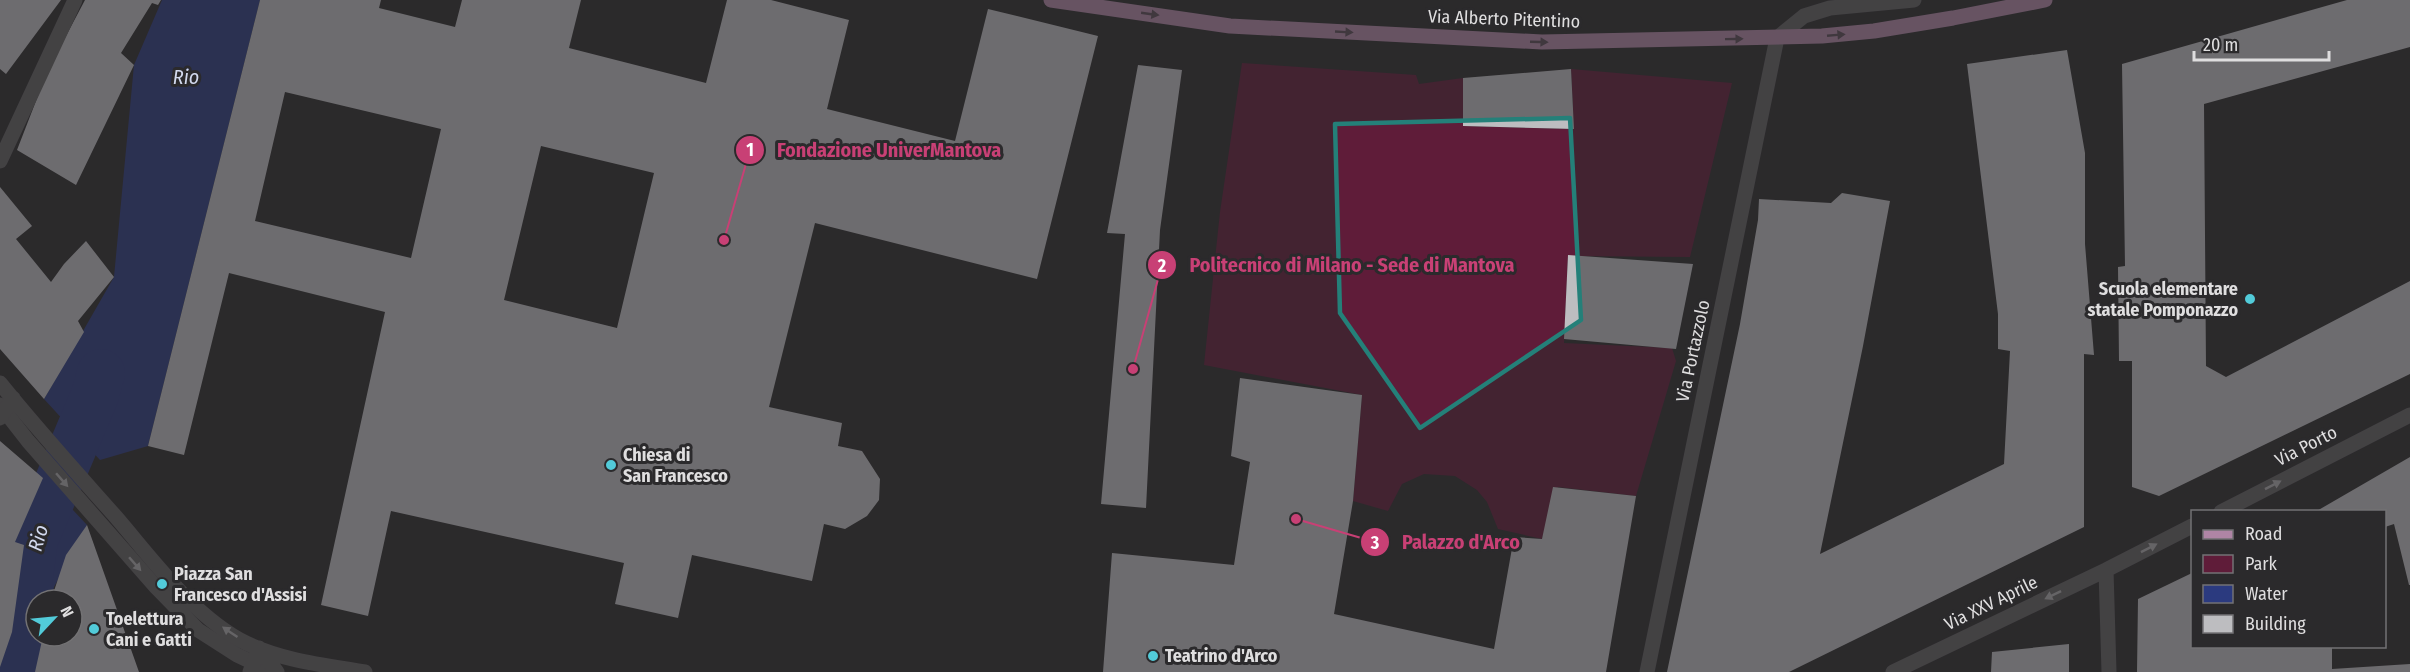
<svg xmlns="http://www.w3.org/2000/svg" width="2410" height="672" viewBox="0 0 2410 672" font-family="'Fira Sans Condensed',sans-serif">
	<style>
		.green { fill: #5f1c39 }
		.water { fill: #2b3a7f }
		.lines { fill: none; stroke-linecap: round; stroke-linejoin: round }
		.canal { stroke: #2b3a7f; stroke-width: 48 }
		.building { fill: #bdbdc0; fill-rule: evenodd }
		.lane { stroke: #605f61; stroke-width: 15 }
		.street { stroke: #605f61; stroke-width: 15 }
		.primary { stroke: #af85a5; stroke-width: 15 }
		.oneway { fill: #594a56 }
		.oneway2 { fill: #acabad }
		.marked { fill: none; stroke: #248079; stroke-width: 4.5; stroke-linejoin: round }
		.poi-dot { fill: #52cbd9; stroke: #2b2a2c; stroke-width: 2 }
		.labels { text-anchor: middle; stroke-width: 6; stroke-linejoin: round; paint-order: stroke }
		.street-label { font-size: 18px; fill: #dfdedf; stroke: #2b2a2c }
		.poi-label { font-size: 18px; font-weight: bold; fill: #dfdedf; stroke: #2b2a2c; text-anchor: start }
		.water-label { font-size: 20px; font-style: italic; fill: #d2d9ee; stroke: #2b2a2c }
		.leader { fill: none; stroke: #c84075; stroke-width: 2 }
		.callout-dot { fill: #c84075; stroke: #2b2a2c; stroke-width: 2 }
		.mark-label { font-size: 18px; text-anchor: middle; font-weight: bold; fill: #fff }
		.callout-label { font-size: 20px; text-anchor: middle; font-weight: bold; fill: #c84075; stroke: #2b2a2c; stroke-width: 6; stroke-linejoin: round; paint-order: stroke }
	</style>
	<rect width="100%" height="100%" fill="#2b2a2c"/>
	<path class="green" d="M1242,63l174,12 3,9 44,-6v48l111,3 -3,-60 161,14 -42,174 -122,-1 -4,87 108,5 4,13 -40,135 -78,-9 -16,52 -44,-10 -11,-27 -10,-12 -22,-14 -31,-2 -22,10 -14,27 -35,-10 9,-106 -158,-30 16,-153z"/>
	<path class="water" d="M162,0h98l-112,446 -48,14 -56,-61 70,-122 20,-212z
		M43,478l44,47 -33,62 -3,13h-15v36h7l-8,36h-35l12,-40 12,-87z"/>
	<g class="lines">
		<path class="canal" d="M16,672l18,-132 61,-145 6,-22"/>
	</g>
	<path class="building" d="M0,0h61l-55,74 -6,-5z
		M85,0h76l-3,5 -6,-2 -31,50 13,12 -58,120 -59,-35 31,-80z
		M260,0h121l-2,8 76,19 7,-27h119l-12,48 137,35 21,-83h44l78,20 -22,89 128,32 33,-132 110,27 -61,243 -222,-56 -46,184 73,16 -4,23 24,5 18,28 -1,21 -12,16 -22,13 -21,-5 -12,57 -120,-26 -14,63 -63,-14 9,-41 -233,-52 -23,105 -47,-11 64,-293 -156,-39 -45,182 -36,-9zM285,92l156,37 -30,129 -156,-37zM541,146l113,27 -37,155 -113,-28z
		M2347,0h63v47l-206,57 2,262 20,11 184,-96v93l-251,122 -27,-9v-126h-13l-1,-94 7,-1 -3,-202z
		M2067,50l18,103v91l9,111 -10,-1v173l-295,145h-122l73,-348 18,-104 1,-21 72,4 11,-10 48,8 -27,145 -43,208 184,-90 6,-113 -12,-2v-35l-31,-250z
		M1138,65l44,5 -22,160 -14,278 -45,-4 24,-270 -18,-1z
		M1571,69l3,60 -111,-3v-48z
		M0,187l32,39 -16,13 35,43 13,-18 22,-23 28,36 -36,44 6,11 -40,67 -44,-50z
		M1568,255l125,9 -17,85 -112,-10z
		M1240,378l122,17 -9,106 -19,113 160,35 20,-112 28,2 11,-52 83,9 -30,176h-503l9,-119 122,12 16,-103 -19,-6z
		M0,441l43,37 -28,64 9,3 -12,87 -12,35z
		M2410,457v128h-1l-15,-61 -9,3v-15h-70z
		M87,525l52,147h-104l8,-36h29v-36h-21l15,-45z
		M2192,573v73h140v23l78,-5v8h-273l1,-73z
		M2069,644v28h-78l1,-20z"/>
	<g class="lines">
		<path class="lane" d="M0,161l75,-161
			M0,405l28,36 128,146 42,43 39,25 36,17"/>
		<path class="street" d="M0,383c37,46 77,90 116,134 37,43 78,100 130,126 38,18 78,22 119,29
			M0,418l13,-20
			M2221,512l189,-97
			M2106,570l3,102
			M259,648l18,24
			M250,672l9,-24
			M1647,672l130,-634 27,-22 26,-8 84,-8
			M1893,672l213,-102 86,-44"/>
		<path class="primary" d="M1051,0l179,26 312,16 280,-6 52,-5 79,-13 92,-18"/>
	</g>
	<defs><path id="oneway-solid" d="M-6-.8H1V-3.2L6.5 0L1 3.2V.8H-6Z" transform="scale(1.5)"/></defs>
	<g class="oneway">
		<use href="#oneway-solid" transform="translate(1150 14) rotate(8)"/>
		<use href="#oneway-solid" transform="translate(1344 32) rotate(3)"/>
		<use href="#oneway-solid" transform="translate(1836 35) rotate(-5)"/>
		<use href="#oneway-solid" transform="translate(1734 39) rotate(-1)"/>
		<use href="#oneway-solid" transform="translate(1539 42) rotate(2)"/>
	</g>
	<g class="oneway2">
		<use href="#oneway-solid" transform="translate(62 480) rotate(49)"/>
		<use href="#oneway-solid" transform="translate(2273 485) rotate(-27)"/>
		<use href="#oneway-solid" transform="translate(2149 548) rotate(-27)"/>
		<use href="#oneway-solid" transform="translate(135 564) rotate(49)"/>
		<use href="#oneway-solid" transform="translate(2053 595) rotate(154)"/>
		<use href="#oneway-solid" transform="translate(230 632) rotate(-146)"/>
	</g>
	<path d="M0 0H2410V672H0ZM1570,118l11,202 -161,108 -80,-115 -5,-189z" fill="#2b2a2c" fill-opacity=".55" fill-rule="evenodd"/>
	<path class="marked" d="M1570,118l11,202 -161,108 -80,-115 -5,-189z"/>
	<g class="poi-dot">
		<circle cx="2250" cy="299" r="6"/>
		<circle cx="611" cy="465" r="6"/>
		<circle cx="162" cy="584" r="6"/>
		<circle cx="94" cy="629" r="6"/>
		<circle cx="1153" cy="656" r="6"/>
	</g>
	<g class="labels">
		<g class="street-label">
			<text transform="translate(1504 19) rotate(2)" y="6">Via Alberto Pitentino</text>
			<text transform="translate(1693 351) rotate(-78)" y="6">Via Portazzolo</text>
			<text transform="translate(2306 446) rotate(-27)" y="6">Via Porto</text>
			<text transform="translate(1991 603) rotate(-26)" y="6">Via XXV Aprile</text>
		</g>
		<g class="poi-label">
			<text x="2238" y="295" text-anchor="end">Scuola elementare<tspan x="2238" dy="21">statale Pomponazzo</tspan></text>
			<text x="623" y="461">Chiesa di<tspan x="623" dy="21">San Francesco</tspan></text>
			<text x="174" y="580">Piazza San<tspan x="174" dy="21">Francesco d'Assisi</tspan></text>
			<text x="106" y="625">Toelettura<tspan x="106" dy="21">Cani e Gatti</tspan></text>
			<text x="1165" y="662">Teatrino d'Arco</text>
		</g>
		<g class="water-label">
			<text x="186" y="84">Rio</text>
			<text transform="translate(38 538) rotate(-74)" y="7">Rio</text>
		</g>
	</g>
	<path class="leader" d="M724 240L750 150M1133 369L1162 265M1296 519L1375 542"/>
	<g class="callout-dot">
		<circle cx="724" cy="240" r="6"/>
		<circle cx="1133" cy="369" r="6"/>
		<circle cx="1296" cy="519" r="6"/>
		<circle cx="750" cy="150" r="15"/>
		<circle cx="1162" cy="265" r="15"/>
		<circle cx="1375" cy="542" r="15"/>
	</g>
	<g class="mark-label">
		<text x="750" y="156">1</text>
		<text x="1162" y="272">2</text>
		<text x="1375" y="549">3</text>
	</g>
	<g class="callout-label">
		<text x="889" y="157">Fondazione UniverMantova</text>
		<text x="1352" y="272">Politecnico di Milano - Sede di Mantova</text>
		<text x="1461" y="549">Palazzo d'Arco</text>
	</g>
	<rect x="2191" y="510" width="195" height="138" fill="#2b2a2c" stroke="#737274" stroke-width="1.5"/>
	<rect x="2203" y="530" width="30" height="9" fill="#af85a5" stroke="#737274" stroke-width="1.5"/>
	<text x="2245" y="540" font-size="18" fill="#dfdedf">Road</text>
	<rect x="2203" y="555" width="30" height="18" fill="#5f1c39" stroke="#737274" stroke-width="1.5"/>
	<text x="2245" y="570" font-size="18" fill="#dfdedf">Park</text>
	<rect x="2203" y="585" width="30" height="18" fill="#2b3a7f" stroke="#737274" stroke-width="1.5"/>
	<text x="2245" y="600" font-size="18" fill="#dfdedf">Water</text>
	<rect x="2203" y="615" width="30" height="18" fill="#bdbdc0" stroke="#737274" stroke-width="1.5"/>
	<text x="2245" y="630" font-size="18" fill="#dfdedf">Building</text>
	<g transform="translate(54 618) rotate(64)"><circle r="28" fill="#2b2a2c" stroke="#737274" stroke-width="1.5"/>
	<path d="M0-4.5L10 22L0 15L-10 22Z" fill="#52cbd9"/>
	<text y="-9" font-size="16" font-weight="bold" text-anchor="middle" fill="#dfdedf">N</text>
	</g>
	<path d="M2194 51v9h135v-9" fill="none" stroke="#dfdedf" stroke-width="3"/>
	<text x="2203" y="51" font-size="18" fill="#dfdedf" stroke="#2b2a2c" stroke-width="4.5" paint-order="stroke">20 m</text>
</svg>
